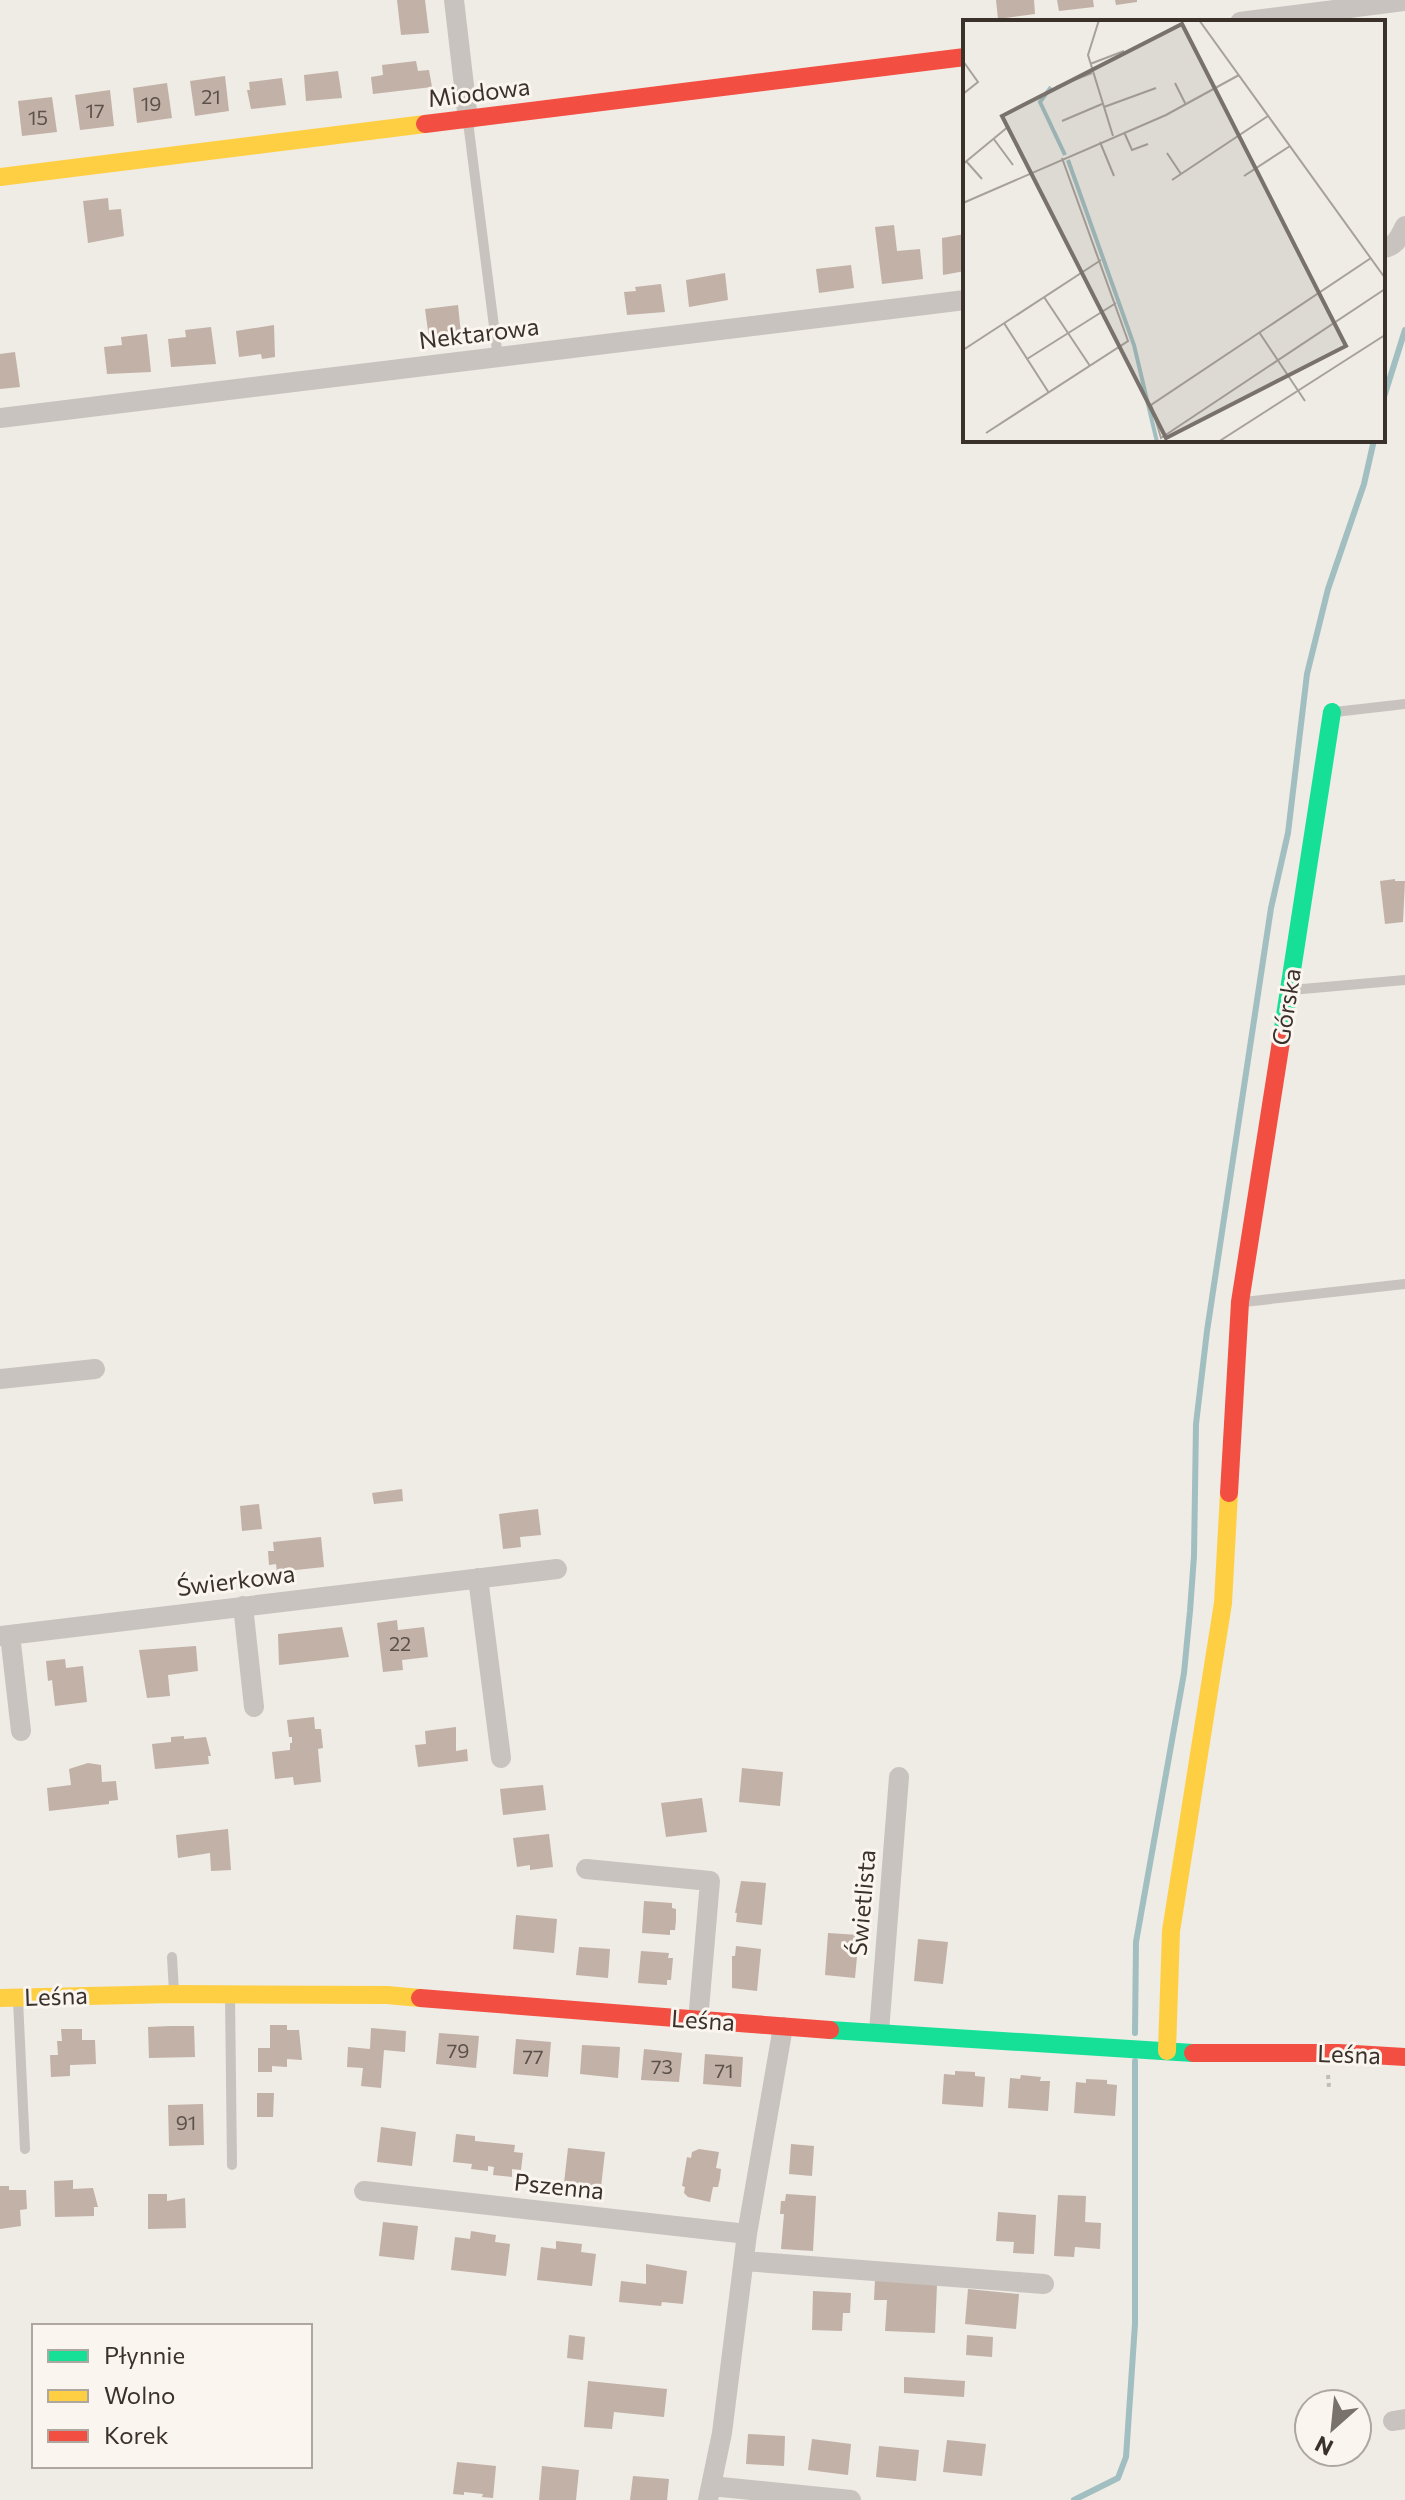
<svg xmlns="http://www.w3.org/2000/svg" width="1405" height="2500" viewBox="0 0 1405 2500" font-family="Commissioner,sans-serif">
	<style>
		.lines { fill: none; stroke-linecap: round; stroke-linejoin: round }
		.stream { stroke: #a1bec0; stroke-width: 6 }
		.building { fill: #c2b1a7 }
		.path { stroke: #c1bcb6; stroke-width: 4; stroke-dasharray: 4 4; stroke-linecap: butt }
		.lane { stroke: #c8c3be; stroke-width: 10 }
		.street { stroke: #c8c3be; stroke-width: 20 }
		.fast { stroke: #16e098; stroke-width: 18 }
		.slow { stroke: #ffcf43; stroke-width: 18 }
		.jam { stroke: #f24e42; stroke-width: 18 }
		.labels { text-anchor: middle; stroke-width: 6; stroke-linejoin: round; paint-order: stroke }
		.number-label { font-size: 20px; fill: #5c514a }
		.street-label { font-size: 24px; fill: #3a312b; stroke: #faf5ee }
		.inset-river { fill: none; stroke: #a1bec0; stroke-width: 4 }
		.inset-road { fill: none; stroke: #a7a19b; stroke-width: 2 }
		.view { fill: #79726c; fill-opacity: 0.15; stroke: #79726c; stroke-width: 4 }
		.inset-edge { fill: none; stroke: #3a312b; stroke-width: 4 }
	</style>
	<rect width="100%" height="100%" fill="#efebe5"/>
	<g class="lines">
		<path class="stream" d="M1383,400l22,-70
			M1135,2033l1,-91 48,-269 6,-62 4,-55 2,-132 11,-93 64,-423 17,-75 19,-159 21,-85 36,-105 10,-44
			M1074,2500l44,-22 8,-21 9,-133v-263"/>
	</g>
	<path class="building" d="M397,0h28l4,33 -28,2z
		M996,0h38l1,14 -37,5z
		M1057,0h36l1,7 -35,4z
		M1115,0h22v2l-21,3z
		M416,61l2,10 11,-1 3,17 -59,7 -2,-17 12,-2 -1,-10z
		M338,71l4,27 -36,3 -2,-26z
		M225,76l4,35 -34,5 -5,-35z
		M282,78l4,27 -35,4 -4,-19h3l-1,-8z
		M167,83l5,35 -35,5 -4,-35z
		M110,90l4,36 -34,4 -5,-35z
		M52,97l5,35 -35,4 -4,-35z
		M108,198l1,12 12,-1 3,27 -36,7 -5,-42z
		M894,225l3,26 23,-2 3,30 -41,5 -7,-57z
		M965,234v37l-22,4 -1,-37z
		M851,265l3,23 -35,5 -3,-24z
		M725,273l3,27 -39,7 -3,-27z
		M661,284l4,28 -38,3 -3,-23 12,-1 -1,-4z
		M458,305l3,29 -32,4 -4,-29z
		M274,325l1,32 -13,2 -1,-5 -22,3 -3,-26z
		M211,327l5,37 -45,3 -3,-28 18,-2 -1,-7z
		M147,334l4,38 -44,2 -3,-27 18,-2 -1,-8z
		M15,352l5,35 -20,2v-35z
		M1395,879v2h10l-2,41 -18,2 -5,-43z
		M402,1489l1,12 -29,3 -2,-11z
		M259,1504l3,25 -20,2 -2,-25z
		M538,1509l3,26 -21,2 1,10 -18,2 -4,-35z
		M321,1537l3,30 -47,5 -1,-8 -7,1 -1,-14h6l-1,-9z
		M397,1620l1,10 26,-3 4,30 -26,3 1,10 -20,2 -6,-49z
		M342,1627l7,30 -70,8 -1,-31z
		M196,1646l2,25 -30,4 2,21 -23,2 -8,-48z
		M65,1659l1,9 17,-2 4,36 -32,4 -3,-26 -4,1 -2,-20z
		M314,1717l1,12h6l2,19 -5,1 3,33 -27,3 -1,-8 -18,2 -3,-27 18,-2v-7h2v-6h-3l-2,-17z
		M456,1727v24l11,-2 1,12 -50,6 -3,-22 11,-1 -1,-13z
		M184,1736v3l22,-2 5,19h-3l1,8 -54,5 -3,-25 19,-2v-5z
		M88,1763l13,2 1,17 14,-1 2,19 -9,1v3l-60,7 -2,-23 24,-3 -2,-16z
		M742,1768l41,4 -3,34 -41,-4z
		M543,1785l3,25 -43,5 -3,-26z
		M702,1798l5,34 -41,5 -5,-34z
		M228,1829l3,41 -20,1 -1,-18 -32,5 -2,-23z
		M549,1834l4,33 -23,3v-5l-13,2 -4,-29z
		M741,1881l25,2 -4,42 -26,-3 1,-9h-2z
		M644,1901l28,2v5l4,1v11l-1,10h-5v5l-28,-2z
		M516,1915l41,4 -3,34 -41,-4z
		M828,1933l31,2 -4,43 -30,-3z
		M918,1939l30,3 -5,42 -29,-3z
		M736,1946l25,3 -4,42 -25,-3v-32h3z
		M579,1947l31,2 -2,29 -32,-3z
		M641,1951l28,2 -1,5h5l-2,22h-4v5l-29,-2z
		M270,2025h17v5h12l3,30 -15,-1v8l-15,-1v6h-14v-24h12z
		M171,2026h23l1,31 -46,1 -1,-31z
		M371,2028l35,3 -1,21 -21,-2 -3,38 -20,-2 2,-18 -16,-1 1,-20 22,2z
		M61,2029h21v11h13l1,24 -26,1v11l-19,1 -1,-22h8l-1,-14h5z
		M439,2033l40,3 -3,32 -40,-4z
		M516,2039l35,3 -3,35 -35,-3z
		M582,2045l38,2 -2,31 -38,-4z
		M644,2049l38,4 -3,29 -38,-2z
		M705,2054l38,3 -2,30 -38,-3z
		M955,2071l20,1v4l10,1 -2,30 -41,-3 2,-30 11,1z
		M1021,2075l20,2 -1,4h10l-2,30 -40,-3 2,-30 10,1z
		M1086,2079l21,1v4l10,1 -2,31 -41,-3 2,-31 10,1z
		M257,2093h17l-1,24h-16z
		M203,2104l1,41 -35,1 -1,-41z
		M381,2127l35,5 -4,34 -35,-4z
		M456,2134l19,2v5l40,4 -1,7 9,1 -2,17 -9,-1v8l-19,-2 1,-8 -6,-1v5l-17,-2 1,-5 -19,-2z
		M791,2144l23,2 -2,30 -23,-2z
		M568,2148l37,4 -4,35 -37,-4z
		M699,2149l20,3 -3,16 5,1 -1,9 -2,9h-5l-3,15 -22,-5 -4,-4 1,-6 -3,-1 5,-29 4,1 1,-6z
		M73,2180v9l20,-1 5,19h-4v9l-39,1 -1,-36z
		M0,2186h9v4h17l1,19 -7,1 1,16 -21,3z
		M148,2194h19v7l18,-3 1,30 -38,1z
		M786,2194l30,2 -3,55 -32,-2 3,-35h-4l1,-13h4z
		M1058,2195l28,1 -1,26 16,1 -1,26 -25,-2 -1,10 -20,-1z
		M998,2212l38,3 -2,39 -21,-1 1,-11 -18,-1z
		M383,2222l35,4 -4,34 -35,-4z
		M471,2231l25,4 -1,7 15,2 -4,32 -55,-6 4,-33 15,2z
		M556,2241l26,3 -1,8 15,2 -4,32 -55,-6 4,-33 15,2z
		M646,2264l41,7 -4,33 -21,-2 -1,4 -42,-4 2,-21 25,3z
		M875,2280l62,4 -2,49 -50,-2 2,-31h-13z
		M968,2289l51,5 -3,35 -51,-5z
		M813,2291l38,2 -1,20h-7l-1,18 -30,-1z
		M569,2335l16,2 -2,23 -16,-2z
		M967,2335l26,2 -1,20 -26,-2z
		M904,2377l61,4 -1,16 -60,-4z
		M588,2381l79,8 -3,28 -50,-5 -2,17 -28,-2z
		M748,2434l37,2 -1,30 -38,-2z
		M812,2439l39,5 -3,31 -40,-5z
		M947,2440l39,4 -4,32 -39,-4z
		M879,2446l40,4 -3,31 -40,-4z
		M457,2462l39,4 -3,32 -11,-1 1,-3 -19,-2v3l-11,-1z
		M542,2466l37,4 -3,30h-37z
		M633,2476l36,3 -2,21h-37z"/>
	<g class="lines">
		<path class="path" d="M1328,2075l1,12"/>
		<path class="lane" d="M468,122l30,236
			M1335,712l70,-8
			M1291,990l114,-10
			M1244,1302l161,-18
			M172,1957l2,35
			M230,1995l2,170
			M18,2000l7,149"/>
		<path class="street" d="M454,0l14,120
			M1240,22l165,-21
			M1383,248c13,-1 16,-11 22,-22
			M0,418l965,-118
			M0,1379l95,-10
			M478,1578l23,180
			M243,1606l11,101
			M10,1635l11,96
			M0,1636l557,-67
			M586,1869l124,12 -12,140
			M879,2032l20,-255
			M364,2191l383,43
			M744,2261l300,23
			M1393,2421l12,-2
			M711,2486l140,14
			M708,2500l14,-67 25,-199 36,-207"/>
		<path class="fast" d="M1282,1035l50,-323
			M830,2030l363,23"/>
		<path class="slow" d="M0,177l425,-53
			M0,1998l174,-4 213,1 33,3
			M1167,2051l4,-120 52,-328 6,-110"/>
		<path class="jam" d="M425,124l540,-67
			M1229,1493l11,-191 42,-267
			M420,1998l410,32
			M1193,2053h145l67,4"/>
	</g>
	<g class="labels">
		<g class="number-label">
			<text x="211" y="104">21</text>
			<text x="151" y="111">19</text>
			<text x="95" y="118">17</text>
			<text x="38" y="125">15</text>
			<text x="400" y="1651">22</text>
			<text x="458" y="2058">79</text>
			<text x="533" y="2064">77</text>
			<text x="662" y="2074">73</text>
			<text x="724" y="2078">71</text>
			<text x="186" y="2130">91</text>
		</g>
		<g class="street-label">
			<text transform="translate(479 93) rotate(-7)" y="8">Miodowa</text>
			<text transform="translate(479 334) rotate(-7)" y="8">Nektarowa</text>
			<text transform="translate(1287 1007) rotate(-81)" y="8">Górska</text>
			<text transform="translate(236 1581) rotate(-7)" y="8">Świerkowa</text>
			<text transform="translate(863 1903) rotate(-85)" y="8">Świetlista</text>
			<text transform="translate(56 1997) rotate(-2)" y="8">Leśna</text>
			<text transform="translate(703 2021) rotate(4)" y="8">Leśna</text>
			<text transform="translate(1349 2055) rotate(2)" y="8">Leśna</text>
			<text transform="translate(559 2187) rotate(6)" y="8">Pszenna</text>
		</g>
	</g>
	<g transform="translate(963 20)">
		<rect width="422" height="422" fill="#efebe5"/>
		<path class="inset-river" d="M88,67l-11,15 25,53M105,140l66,185 23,97"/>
		<path class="inset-road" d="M136,0l-11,35 25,81M236,0l186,258M0,41l15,21 -15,12M127,44l34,-13M212,63l11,22M93,67l36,-14M141,87l52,-19M99,101l40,-17M161,112l8,18 16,-6M30,118l20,27M137,122l14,34M204,133l14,21M3,141l16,18M0,144l46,-38M281,156l46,-30M209,160l96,-64M0,183l203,-88 73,-40M408,238l-220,147 10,33 224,-149M81,277l46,69M41,303l45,70M296,312l46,69M0,330l138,-90M64,339l89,-56M23,413l142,-92 -66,-183M255,422l167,-107"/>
		<path class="view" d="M219,4l164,322 -180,92 -164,-322z"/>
		<rect width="422" height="422" class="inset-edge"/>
	</g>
	<rect x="32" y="2324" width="280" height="144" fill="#faf5ee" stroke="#ada7a0" stroke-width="2"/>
	<rect x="48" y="2350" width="40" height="12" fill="#16e098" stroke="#ada7a0" stroke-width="2"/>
	<text x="104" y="2364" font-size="24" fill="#3a312b">Płynnie</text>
	<rect x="48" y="2390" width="40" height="12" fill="#ffcf43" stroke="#ada7a0" stroke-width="2"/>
	<text x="104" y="2404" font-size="24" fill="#3a312b">Wolno</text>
	<rect x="48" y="2430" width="40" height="12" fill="#f24e42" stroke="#ada7a0" stroke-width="2"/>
	<text x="104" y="2444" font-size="24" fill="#3a312b">Korek</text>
	<g transform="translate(1333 2428) rotate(207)"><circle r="38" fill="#faf5ee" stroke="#ada7a0" stroke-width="2"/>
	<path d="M0-6L14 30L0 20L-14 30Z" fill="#79726c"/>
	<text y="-12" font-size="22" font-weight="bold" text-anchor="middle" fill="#3a312b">N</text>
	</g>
</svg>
